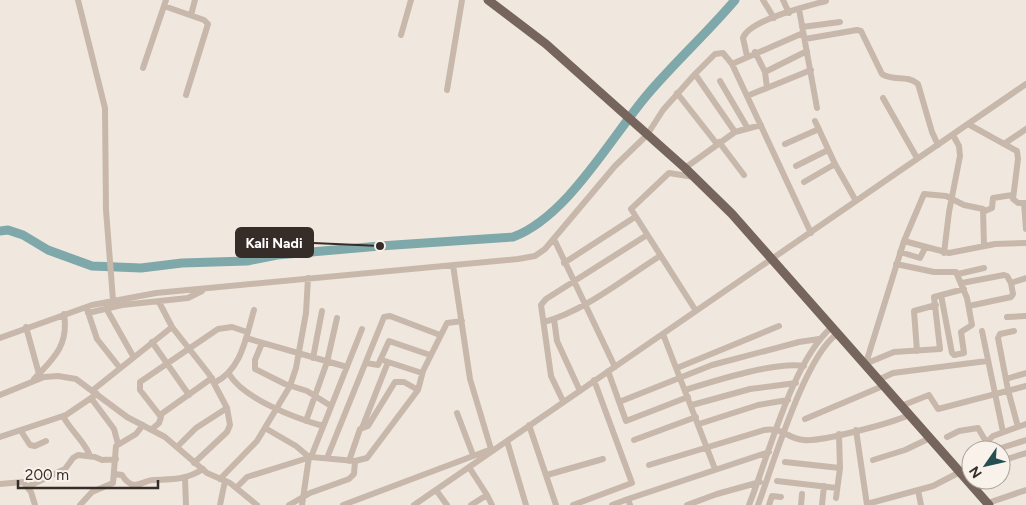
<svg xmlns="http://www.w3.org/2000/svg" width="1026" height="505" viewBox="0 0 1026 505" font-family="Figtree,sans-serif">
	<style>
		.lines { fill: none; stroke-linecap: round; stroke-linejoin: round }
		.river { stroke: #7fa8aa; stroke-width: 9 }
		.minor { stroke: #c7b8ab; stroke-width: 6 }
		.major { stroke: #76655c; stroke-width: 9 }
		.leader { fill: none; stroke: #362d29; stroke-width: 2 }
		.callout-dot { fill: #362d29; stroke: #f8f2ea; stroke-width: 2 }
		.callout { fill: #362d29; stroke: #362d29; stroke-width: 2 }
		.callout-label { font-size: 14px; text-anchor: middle; font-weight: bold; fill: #fff }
	</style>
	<rect width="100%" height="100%" fill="#f0e8de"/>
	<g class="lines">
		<path class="river" d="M0,231l8,-1 15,5 25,15 44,16 49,2 41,-5 65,-2 30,-6 103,-9 133,-9c54,-20 97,-98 134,-142 28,-33 60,-62 88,-95"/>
		<path class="minor" d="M78,0l27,108 1,102 7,90
			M763,0l11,18
			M783,0l6,13
			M164,6l40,14 4,4 -22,71
			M799,9l18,99
			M191,15l4,-15
			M802,27l38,-5
			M401,35l10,-35
			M805,39l52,-9 4,1 21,43c12,8 25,0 36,10l14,48 6,13
			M755,52l10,20 2,16
			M747,56l-4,-18c6,-18 65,-32 83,-37
			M732,64l71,-31
			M143,68l23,-68
			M765,72l42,-21
			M695,74l40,58
			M720,81l27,46
			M447,90l15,-90
			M677,93l40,51
			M747,96l64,-26
			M883,98l34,60
			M815,121l20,43 21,37
			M968,124l49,27 1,8 -5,40 5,4h8
			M719,142l25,33
			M785,144l34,-15
			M1004,144l22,-15
			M796,166l32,-16
			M685,168l50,-36 26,-7
			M694,177l-25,-4 -38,36 65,102
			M804,182l31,-18
			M1024,203l2,26
			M985,211l7,-3 1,-10 19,-3
			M554,239l61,128
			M904,241l45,12 46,-9 31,-1
			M900,252l20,6 5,-10
			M944,253l5,-41 11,-56 -1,-10 -6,-11
			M564,263l71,-46
			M896,264l38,8h22l11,26 5,27 -11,7 3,21 -10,2 -2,-2 -11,-58
			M453,265l17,114 21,70
			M958,274l26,-6
			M962,283l42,-8 3,1 4,7 2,11 -2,3 -42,9
			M1011,283l15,-5
			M159,302l13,25 37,47 18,34 3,17 -3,7 -33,31
			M106,308l27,48
			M87,309l10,30 23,29
			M88,313l34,-8 66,-7 14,-7
			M1007,317l19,-1
			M554,319l3,22 23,50
			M544,322c39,-10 81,-44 116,-66
			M26,327l13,47
			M982,331l21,101
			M1014,331l-14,3 -2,4 10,52 10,37
			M663,334l52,135
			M0,338l92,-33 64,-12 362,-34 17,-3 10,-7 70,-83 32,-31 16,-25 32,-36 20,-20 8,-1 9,11 79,169
			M246,338l101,29
			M152,342l37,53
			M262,343l-7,17v9l30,15 22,7 24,15
			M917,351l-3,-40 22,-6
			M313,358l9,-47
			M385,361l37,12
			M366,363l12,2 11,-24 41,14
			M866,363l38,-122 20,-47 22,2 18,9 19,4 1,37
			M865,364l29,-12 46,-3 -6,-52 30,-8
			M677,368l102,-42
			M608,371l18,50 62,-24
			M229,374c15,25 66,44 94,52
			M34,379c20,-21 35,-34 30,-65
			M1006,379l20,-6
			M878,380l15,-7 94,-12
			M214,383c28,-13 32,-46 40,-73
			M93,390l79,-63
			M685,390c29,-9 92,-29 119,-24
			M0,395l44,-18 14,-1 18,3 51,38 38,20 42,36 23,10 27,22
			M91,398l23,31 4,15
			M563,401l-12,-25 -10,-71 5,-6 101,-64
			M619,402l93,-37 87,-23 20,-3
			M692,405l58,-16 46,-6
			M901,406l28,-11 9,14 88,-23
			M457,413l16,42
			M160,415l52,-37
			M63,416c7,14 23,27 27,40
			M805,419l78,-33
			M306,421l21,-59 10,-44
			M699,424l59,-19 30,-5
			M529,425l27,80
			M265,428l31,18 13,11 -7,48
			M362,428l26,-66
			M152,429l7,-6 2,-6 -21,-27v-8l78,-53 14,-2 15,5
			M856,430l11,75
			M21,431l9,14 5,1 11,-5
			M0,437l66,-22 31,-21
			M947,437l12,-6 19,-3 10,17
			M634,440l62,-23
			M507,441l19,64
			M177,447l19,-19 31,-20
			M988,450l1,-10 4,-4 33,-12
			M995,450l31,-10
			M311,457l51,-128
			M327,458l57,-141 6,-1 50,19
			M873,460l32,-10 25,-12
			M349,461l11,-32 8,-3 27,-44h9l14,8
			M1001,461l25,-8
			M785,462l55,6
			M649,465l115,-35c19,-3 24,9 40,10 17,2 88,-17 105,-25
			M469,467l18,28 -16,10
			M115,474l7,1c3,5 6,9 12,10 7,0 13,-5 19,-5 19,-1 33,0 50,-11
			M547,475l56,-16
			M963,476l8,-3
			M185,478l1,27
			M220,479l37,-38 33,-55 6,-18 10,-55 2,-35
			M777,481l60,7
			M0,484l23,-2 8,10 4,13
			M27,487l38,-18 8,-11 5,-3 17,2 7,3 14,-1
			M237,487l10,-10 64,-20 44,4 12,-3 51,-68 5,-19 24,-48 15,-2
			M436,490l11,15
			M918,490l3,15
			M487,495l5,10
			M836,498l4,-30 -1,-34
			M988,503l38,-13
			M867,504l66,-18 27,-14
			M80,505l12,-13 21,-9 3,-37 20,-12 7,-9
			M220,505l5,-24
			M289,505l21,-12 39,-14 5,-5 1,-13
			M343,505l146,-55
			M414,505l612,-421
			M573,505l59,-22 -38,-103
			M612,505l16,-6
			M630,505l-2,-6 141,-47
			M687,505l30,-11 43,-12
			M749,505c20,-50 43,-144 83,-178
			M758,505c15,-40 47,-149 79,-171
			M769,505l3,-9 9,1
			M801,505l1,-11
			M822,505l2,-19"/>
		<path class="major" d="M488,0l58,44 139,124 47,46 257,291"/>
	</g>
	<path class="leader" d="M380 246L313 243"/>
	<circle class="callout-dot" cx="380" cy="246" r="5"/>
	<rect class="callout" x="236" y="228" width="77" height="29" rx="5"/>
	<g class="callout-label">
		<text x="274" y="248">Kali Nadi</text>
	</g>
	<g transform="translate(986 465) rotate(236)"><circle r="24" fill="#f8f2ea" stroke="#aaa39d"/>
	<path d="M0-4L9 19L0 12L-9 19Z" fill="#234f53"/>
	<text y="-8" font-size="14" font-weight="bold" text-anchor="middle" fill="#362d29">N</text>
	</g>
	<path d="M18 480v8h140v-8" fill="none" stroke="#362d29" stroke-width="2.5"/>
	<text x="25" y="480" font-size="15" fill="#362d29" stroke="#f8f2ea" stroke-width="4" paint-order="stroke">200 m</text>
</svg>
